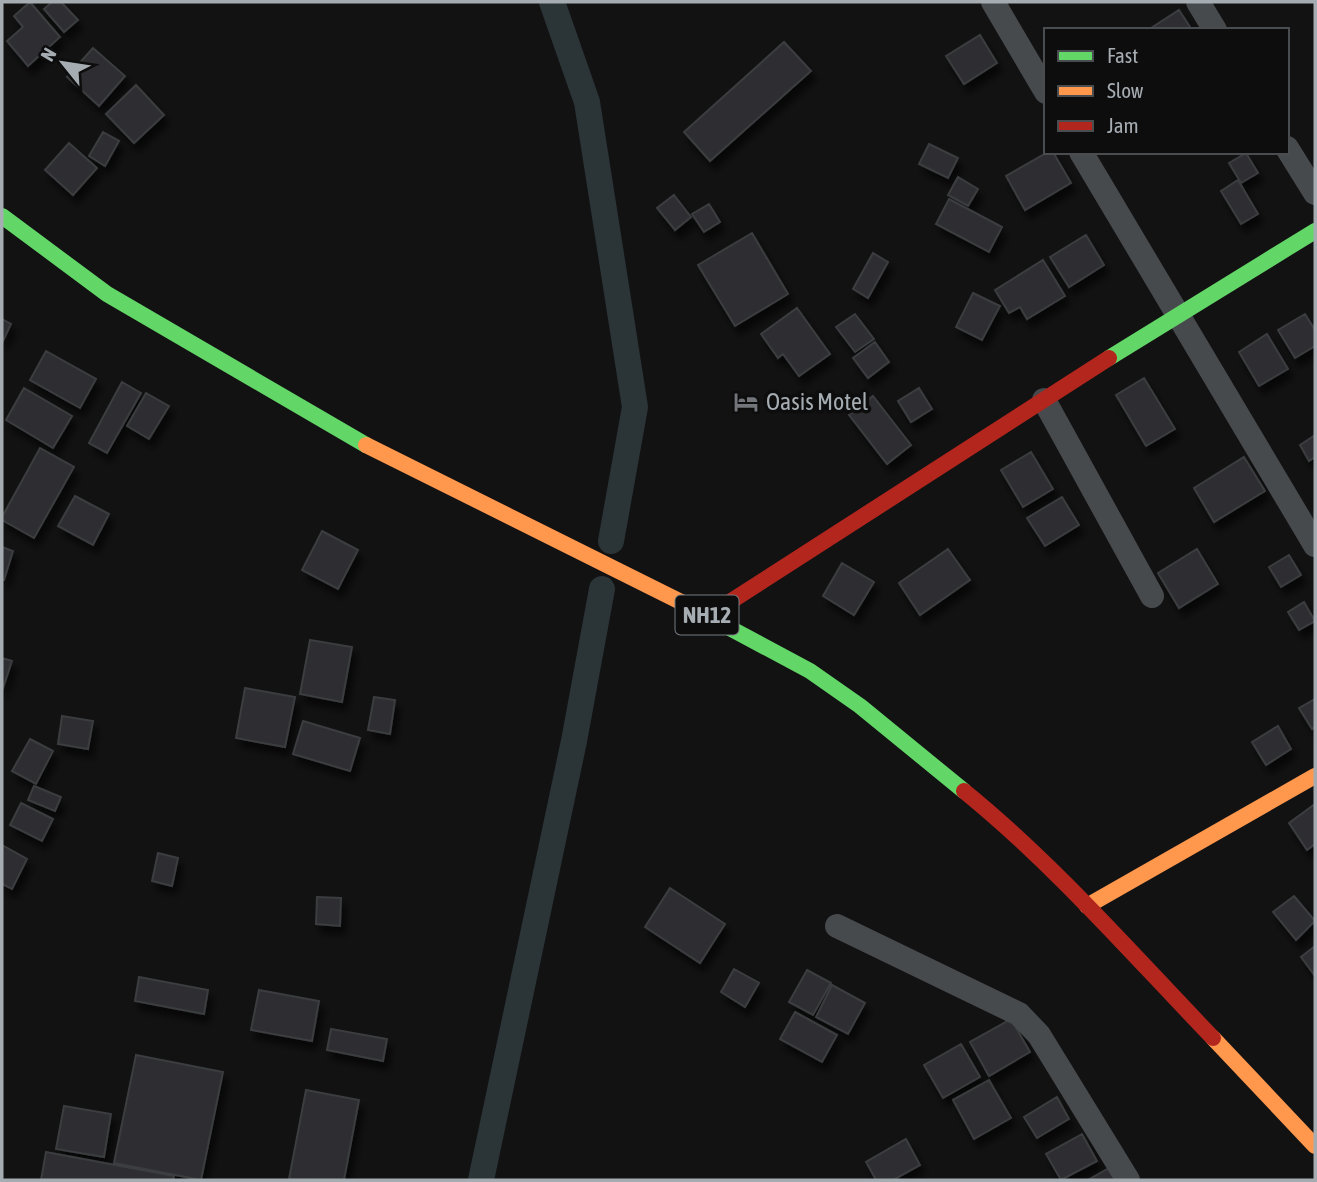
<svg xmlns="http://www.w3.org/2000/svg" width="1317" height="1182" viewBox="0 0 1317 1182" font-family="'Asap Condensed',sans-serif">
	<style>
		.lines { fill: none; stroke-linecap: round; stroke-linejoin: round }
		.canal { stroke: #2b3437; stroke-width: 26 }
		.building { fill: #2e2f30; stroke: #3b3d3f; stroke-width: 2; filter: url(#shadow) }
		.street { stroke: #474a4c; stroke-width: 24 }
		.fast { stroke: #63d668; stroke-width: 16 }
		.slow { stroke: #ff974d; stroke-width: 16 }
		.jam { stroke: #b3261e; stroke-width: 16 }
		.labels { text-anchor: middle; stroke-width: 7; stroke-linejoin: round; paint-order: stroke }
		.shield { fill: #0d0d0e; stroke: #777c81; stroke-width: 2 }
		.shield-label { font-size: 23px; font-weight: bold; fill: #a5acb2 }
		.poi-label { font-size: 24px; fill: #a5acb2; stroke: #0d0d0e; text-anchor: start }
	</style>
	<defs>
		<filter id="shadow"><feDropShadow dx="4.5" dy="8" stdDeviation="3.5" flood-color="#0009"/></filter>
	</defs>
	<rect width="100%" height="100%" fill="#121213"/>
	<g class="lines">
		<path class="canal" d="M552,2l35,100 48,305 -24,134
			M481,1180l93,-439 28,-152"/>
	</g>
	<path class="building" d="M30,2l30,35 -32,29 -21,-25 16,-14 -9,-11z
		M52,2h9l17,18 -14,12 -20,-23z
		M1179,10l13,20h-44z
		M980,35l17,28 -33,21 -18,-28z
		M784,42l27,29 -101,90 -26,-29z
		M93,48l32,28 -26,30 -32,-29z
		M136,85l28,30 -30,28 -28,-29z
		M103,132l16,9 -14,25 -16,-10z
		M69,143l28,25 -24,27 -28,-25z
		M929,144l29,14 -10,20 -29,-14z
		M1048,152h5l18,31 -46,27 -19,-34z
		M1246,153l12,20 -17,10 -12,-20z
		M958,177l20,12 -10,17 -20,-11z
		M1238,180l20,34 -17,10 -20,-33z
		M674,195l17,22 -16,13 -18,-22z
		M949,199l53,28 -13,25 -53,-28z
		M709,204l11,18 -16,10 -12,-18z
		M752,233l36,61 -53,32 -37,-61z
		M1086,235l18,30 -35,22 -19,-30z
		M873,253l15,9 -20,36 -15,-9z
		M1043,260l22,36 -38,23 -7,-12 -11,6 -14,-23z
		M973,293l27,13 -18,34 -26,-13z
		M797,308l33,46 -31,22 -16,-22 -5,4 -17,-24z
		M855,314l19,25 -19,13 -19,-25z
		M1305,314l10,16v16l-20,12 -17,-28z
		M2,319l9,5 -9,19z
		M1267,334l21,35 -29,17 -20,-34z
		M875,342l14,20 -21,16 -15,-20z
		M46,351l50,28 -16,29 -50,-28z
		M1144,378l31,51 -29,17 -30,-51z
		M122,382l19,11 -34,60 -18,-10z
		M24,388l48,28 -19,32 -47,-28z
		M919,388l13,21 -21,13 -13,-21z
		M146,393l23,13 -20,33 -22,-13z
		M873,396l38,49 -24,19 -38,-49z
		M1315,435v22l-6,4 -9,-16z
		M40,448l34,19 -40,71 -32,-18v-3z
		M1031,452l22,37 -30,18 -22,-37z
		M1244,457l21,34 -51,31 -20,-34z
		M75,496l34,18 -16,31 -35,-19z
		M1062,497l17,28 -34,21 -18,-28z
		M322,531l36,19 -20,39 -36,-19z
		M2,547l11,4 -9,29h-2z
		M948,549l22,31 -50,35 -21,-32z
		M1197,549l21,35 -39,24 -21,-35z
		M1289,555l12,20 -20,12 -12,-20z
		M842,563l32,19 -20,33 -31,-19z
		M1304,602l11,19 -16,9 -11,-18z
		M310,640l42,7 -10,55 -42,-8z
		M2,658l10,3 -9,27 -1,-1z
		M245,688l50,9 -10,50 -49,-9z
		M374,697l21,3 -5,34 -22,-4z
		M1315,699v28l-3,2 -13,-21z
		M62,716l31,5 -5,28 -30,-5z
		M303,721l57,17 -10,33 -57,-17z
		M1278,726l13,23 -25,16 -14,-23z
		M30,739l23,12 -17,33 -24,-13z
		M34,786l27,11 -6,14 -27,-11z
		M21,803l32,16 -11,22 -32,-16z
		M1315,804v40l-8,6 -18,-27z
		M2,845l25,14 -15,30 -10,-5z
		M158,853l20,5 -6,28 -20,-5z
		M670,888l55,36 -25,39 -55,-36z
		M1294,896l21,25 -19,19 -23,-28z
		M317,897l24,1 -1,28 -24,-2z
		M1315,946v30l-14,-19z
		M734,969l25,14 -14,24 -24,-15z
		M807,970l24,13 -18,32 -24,-13z
		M139,977l69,13 -4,24 -69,-13z
		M832,985l33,18 -17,31 -32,-17z
		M259,990l60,11 -7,40 -61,-11z
		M795,1012l42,23 -15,27 -42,-23z
		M1011,1019l19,33 -41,24 -19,-34z
		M331,1029l56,10 -4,22 -56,-11z
		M961,1044l19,33 -37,21 -19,-33z
		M136,1055l87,17 -22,108 -87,-17z
		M989,1080l22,38 -37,21 -21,-39z
		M306,1090l53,10 -15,80 -55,-1z
		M1057,1097l12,22 -32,19 -13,-21z
		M64,1106l47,8 -7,43 -48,-8z
		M1082,1134l15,27 -36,19 -15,-26z
		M906,1139l14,26 -27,15h-17l-10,-18z
		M46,1152l128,24 -1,4h-132z
		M1109,1168l7,12h-28z"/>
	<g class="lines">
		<path class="street" d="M993,2l53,90
			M1198,2l17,28
			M1287,148l28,45
			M1081,152l234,393
			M1044,400l108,196
			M837,926l182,88 20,21 89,145"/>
		<path class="fast" d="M2,216l105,78 259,151
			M1109,358l206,-127
			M683,603l127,68 50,35 104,85"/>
		<path class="slow" d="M366,445l317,158
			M1087,906l228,-130
			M1213,1038l102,108"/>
		<path class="jam" d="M708,616l401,-258
			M964,791c91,74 168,163 249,247"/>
	</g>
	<defs>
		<g id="hotel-bare" transform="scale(1.89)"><path d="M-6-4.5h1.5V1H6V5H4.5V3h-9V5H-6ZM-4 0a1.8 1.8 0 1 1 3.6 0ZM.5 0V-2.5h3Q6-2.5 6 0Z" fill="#72767a" stroke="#0d0d0e" stroke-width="2.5" paint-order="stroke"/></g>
	</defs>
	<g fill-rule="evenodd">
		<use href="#hotel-bare" x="746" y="402"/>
	</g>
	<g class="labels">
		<rect class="shield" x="675.5" y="595.5" width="63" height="39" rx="5"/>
		<g class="shield-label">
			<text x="707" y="623">NH12</text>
		</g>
		<g class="poi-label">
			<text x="766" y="410">Oasis Motel</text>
		</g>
	</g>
	<rect width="1317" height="1182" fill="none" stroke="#a5acb2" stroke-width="7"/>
	<rect x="1044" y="28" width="245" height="126" fill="#0d0d0e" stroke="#4a4d50" stroke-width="2"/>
	<rect x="1058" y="51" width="35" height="10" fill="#63d668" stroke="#4a4d50" stroke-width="2"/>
	<text x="1107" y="63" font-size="21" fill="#a5acb2">Fast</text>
	<rect x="1058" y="86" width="35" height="10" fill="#ff974d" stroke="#4a4d50" stroke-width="2"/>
	<text x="1107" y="98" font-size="21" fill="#a5acb2">Slow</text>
	<rect x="1058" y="121" width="35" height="10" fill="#b3261e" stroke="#4a4d50" stroke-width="2"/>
	<text x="1107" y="133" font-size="21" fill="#a5acb2">Jam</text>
	<g transform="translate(63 63) rotate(300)" stroke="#0d0d0e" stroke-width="5" paint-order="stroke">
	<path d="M0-5L12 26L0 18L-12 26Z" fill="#a5acb2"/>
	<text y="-10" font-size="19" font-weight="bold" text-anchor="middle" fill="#a5acb2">N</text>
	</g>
</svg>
